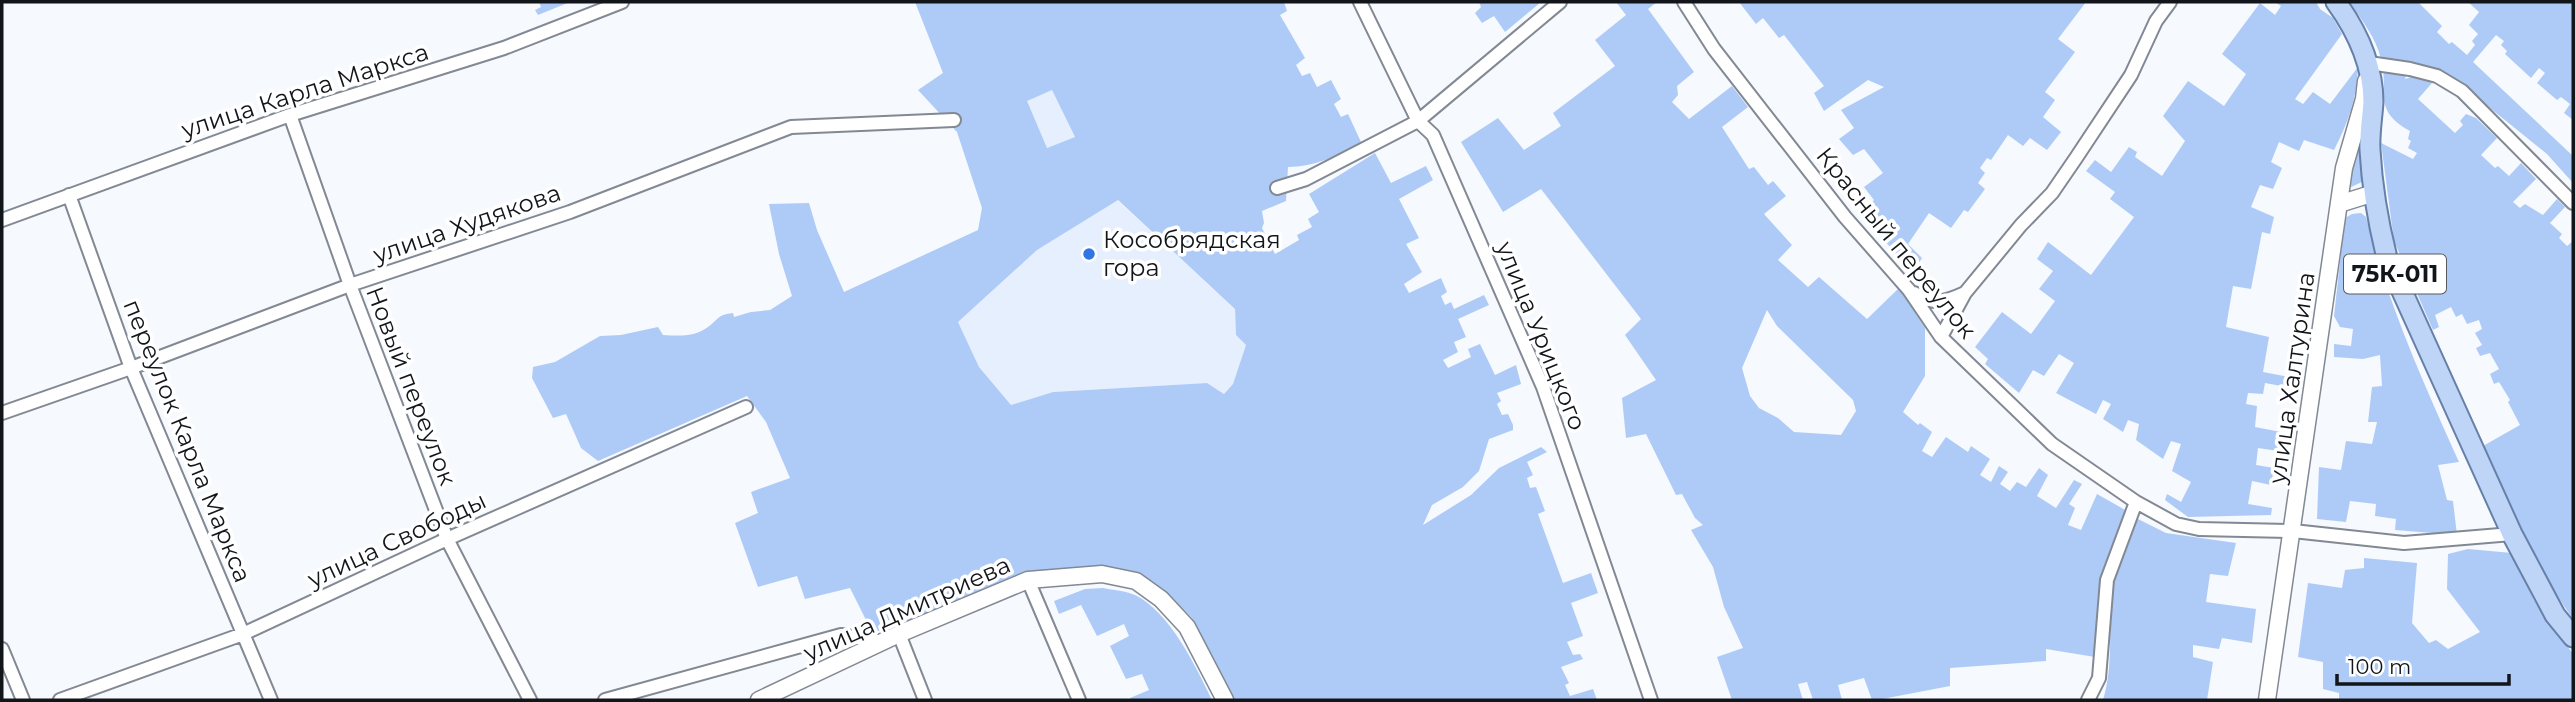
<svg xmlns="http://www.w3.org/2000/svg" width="2575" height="702" viewBox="0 0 2575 702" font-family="Montserrat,sans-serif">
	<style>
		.built { fill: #e6effe }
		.green { fill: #aecbf7; fill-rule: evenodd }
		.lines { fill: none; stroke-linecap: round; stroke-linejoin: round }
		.minor-casing { stroke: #828993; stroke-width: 16 }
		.tertiary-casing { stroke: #828993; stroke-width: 19 }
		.primary-casing { stroke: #6680a7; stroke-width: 23 }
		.minor { stroke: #fff; stroke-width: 12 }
		.tertiary { stroke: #fff; stroke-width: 16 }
		.primary { stroke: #bfd5f8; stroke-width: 19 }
		.poi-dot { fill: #3077e4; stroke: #fff; stroke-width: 2.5 }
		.labels { text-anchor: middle; stroke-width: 7; stroke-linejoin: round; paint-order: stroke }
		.shield { fill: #fff; stroke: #595b5e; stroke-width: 2 }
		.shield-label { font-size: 23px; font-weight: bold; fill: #121519 }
		.street-label { font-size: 24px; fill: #121519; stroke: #fff }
		.poi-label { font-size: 24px; fill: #121519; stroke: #fff; text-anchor: start }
	</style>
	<rect width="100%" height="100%" fill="#f6f9fe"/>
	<path class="built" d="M1052,90l23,47 -28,11 -21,-47z
		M1117,200l118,109 1,26 10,10 -13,39 -9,10 -17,-11 -154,9 -42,13 -32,-38 -21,-45 79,-72z"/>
	<path class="green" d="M539,2h31l-32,13 -3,-5 6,-3z
		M915,2h369l3,9 -7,4 25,43 -9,7 6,11 8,-3 7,14 14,-7 10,19 -7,5 7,13 7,-3 13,28c-22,14 -47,25 -73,25l-2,34 -24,10 2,12 -2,5 13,26 24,-14 -2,-5 15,-8 -4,-8 11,-7 -10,-18 66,-41 16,30 35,-17 7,14 -34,19 20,39 -13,6 16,28 -18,12 5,9 32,-15 6,14 -6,4 4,9 6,-3 3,7 30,-14 5,10 -31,14 8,18 -12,5 4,10 -15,8 5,8 23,-11 -3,-8 12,-5 15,31 21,-10 5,19 -24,9 4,8 -4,3 5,11 6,-1 5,11v5l-24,9 -10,32 -16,16 -31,18 -9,20 48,-30 28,-27 42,-21 6,5 -20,10 6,13 -6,3 3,10 6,-1 9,24 -7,3 25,69 28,-10 7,20 -27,10 12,33 -16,6 6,13 7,-1 3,5 -22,8 8,16 -4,2 5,11 23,-7 4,11h-362l-43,-82 -29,-29 -27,-17 -28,-5 -46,2 -58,12 -114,48 -18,3 -22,-44 -45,11 -8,-23 -39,11 -23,-64 23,-10 -7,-21 39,-14 -24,-56 -19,-26 -149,65 -17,-13 -15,-34 -13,4 -21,-40 1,-11 22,-5 45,-26 21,-1 37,-8 5,8c16,1 32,2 45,-8 12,-9 9,-12 25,-14l1,4 17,-5 19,-2 22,-14 -13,-42 -10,-50 40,-1 8,27 27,62 134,-62 4,-22 -25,-76 -39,-42 25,-17zM1052,90l23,47 -28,11 -20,-47zM1118,200l117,109 1,26 10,10 -13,39 -9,10 -17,-11 -154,9 -42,13 -32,-38 -21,-45 79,-72z
		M1479,2h62l-36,30 -11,-16 -12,7 -7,-10 6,-6z
		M1616,2h41l-9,7 46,63 -17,14 1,9 -6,7 17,17 43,-33 16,21 -26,20 27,42 5,-2 14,18 5,-4 13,15 -22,18 28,31 -14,15 30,27 11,-10 48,42 32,-31 26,40v48l-22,36 15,13 2,-2 12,9 -10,19 10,6 14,-20 22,15 3,-6 19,13 -10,16 11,7 8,-16 9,6 -8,12 10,7 7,-9 9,5 13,-19 9,7 -11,21 19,12 18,-28 8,4 -13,20 6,4 -7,17 13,5 16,-36 30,17 -24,67 -8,79 -49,-8v12l-96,7v18l-73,14h-5l-8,-22 -26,7 4,15h-29l-6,-18 -9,2 5,16h-71l-15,-43 26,-9 -19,-41 -11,-40 -22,-37 12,-5 -8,-7 -13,-24 -6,1 -30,-61 -20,4 -4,-40 34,-18 -31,-45 16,-16 -100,-130 -38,23 -42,-70 37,-24 26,32 37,-24 -8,-13 62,-47 -20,-26 31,-25zM1767,310l10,16 76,74 3,11 -15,24 -47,-3 -16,-14 -19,-10 -9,-12 -8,-28z
		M1739,2h347l-28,37 17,13 -30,40 10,8 -12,17 18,15 -14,18 -17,-12 -7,8 -15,-11 -17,25 -4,-2 -7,10 5,5 -7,10 7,6 -17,23 -4,-2 -13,18 -22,-15 -21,31 14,14 -9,14 -53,-58 14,-14 -10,-13 19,-14 -19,-24 -11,6 -14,-16 15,-11 -13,-18 43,-23 -16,-7 -44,31 -10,-18 10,-7 -40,-51 -5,3 -16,-20 -7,6z
		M2275,2h41l4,7 13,9 9,16 -47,65 8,5 10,-12 17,12 28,-37c-1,31 -10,56 -24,83l-30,-10 -5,11 -20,-9 -8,20 11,6 -9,21 -13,-4 -9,22 23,10 -4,17 -8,-2 -11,57 -18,-3 -7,41 43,10 -6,35 31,6 -2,10 -27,-5 -2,11 -15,-1 -2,11 11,2 -2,21 26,5 -3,19 -20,-3 -2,17 18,3 -3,17 -19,-4 -4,23 24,4 -1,7 -83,2 -23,-17 2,-6 14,8 10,-20 -19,-11 9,-27 -10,-3 -8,18 -27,-19 3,-16 -11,-4 -5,12 -20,-13 8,-15 -8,-4 -7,14 -40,-21 18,-30 -15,-9 -15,22 -11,-6 -14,23 -34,-29 3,-5 -13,-12 27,-35 29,22 24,-33 -16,-12 14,-18 -16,-12 11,-17 43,33 43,-58 -24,-18 5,-7 -29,-21 9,-11 16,12 18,-25 8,5 -2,5 27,19 23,-35 -22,-25 25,-35 36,25 22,-32 -24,-20 38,-51 15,12 6,-9z
		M2349,2h69l24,24 -5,6 12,12 3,-2 15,13 8,-10 -3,-4 6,-7 -9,-9 10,-13 -11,-10h105v118l-9,-7 6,-9 -9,-7 -4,3 -20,-17 8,-10 -6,-5 -8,10 -26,-24 2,-3 -6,-6 3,-4 -8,-6 -23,27 100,94v27l-26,-29 -62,-50 -18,-18 -38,-19 -20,-2 -4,14 9,-3 18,7 -14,16 37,34 8,-8 -3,-4 6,-7 10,4 21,20 -16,17 14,13 3,-2 11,10 12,-13 15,16 -23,23 7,6 5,-4 18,11 14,-16 8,8 -15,16 12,11 -3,4 8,8 6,-5v378c-38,-53 -63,-114 -90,-173l37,-21 -12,-23 2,-2 -11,-18 -5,2 -4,-10 9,-5 -9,-16 -10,3 -4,-8 6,-3 -7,-12 7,-4 -3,-9 -12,4 -5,-10 -6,3 -5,-10 -16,8 4,12 -6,3 -39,-89 -13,-98 32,16 4,-6 -9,-5 3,-7 -3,-2 2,-8c-39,-22 -20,-37 -29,-72 -5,-21 -19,-39 -32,-57z
		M2363,119l1,62 -17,8z
		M2361,213l5,4c21,85 57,165 93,245l-21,3 9,35 6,1 4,34 -62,-5 1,-11 -21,-3 1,-12 -26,-3 -4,21 -29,-3 2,-52 22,3 5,-29 26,3 5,-22h-9l4,-35 10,-1 -2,-31 -17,4 -29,-2v-13l17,2 2,-17 -13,-2 -6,-11 11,-98 7,-4z
		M2136,518l30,15 70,10 -8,33 -18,-2 -4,28 50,7 -4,34 -30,-5 -3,11 -26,-4v12l20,5 -6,38h-104c11,-35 5,-72 9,-109 4,-25 15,-49 24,-73z
		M2468,549l44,4 22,47 39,54v46h-234v-7l-16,-4v-27l-25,-5 10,-74 34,5 3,-18 19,-2v-10l53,5 -5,60 17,20 7,-3 12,9 32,-17 -33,-43 1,-35z
		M1103,588c10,2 23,3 32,7 35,17 61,72 77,105h-81l-1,-2 19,-8 -7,-16 -16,5 -16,-33 19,-10 -5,-12 -27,12 -16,-31 -22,9 -5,-13 31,-12z"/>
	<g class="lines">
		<g class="minor-casing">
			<path id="minor" d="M1360,2l58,119 15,14 110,252 108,313
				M1684,2l30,47 131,168 64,73 32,47 111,107 84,58 40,22 23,5 94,2 111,12 108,-9
				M2369,63l41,6 27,7 25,15 111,112
				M290,115l60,170 97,254 83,161
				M1277,188l29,-9 112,-58 142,-119
				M69,195l62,173 140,332
				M2,220l288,-105 214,-67 118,-46
				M1914,293c21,12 29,10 51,0
				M1941,337l24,-44 56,-68 31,-32 24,-35 55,-83 25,-54 14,-19
				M2,413l129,-45 219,-83 220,-73 221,-85 163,-7
				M1028,580l51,120
				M899,634l26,66
				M2,649l21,51
				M60,700l183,-66 204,-95 299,-132
				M605,700l236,-65 42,7
				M2088,700l11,-22 8,-98 29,-78"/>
		</g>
		<g class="tertiary-casing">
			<path id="tertiary" d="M2339,204l35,-11
				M759,700l140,-66 129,-54 74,-6 34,7 25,18 26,28 38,73
				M2267,700l77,-532 20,-69 2,-18"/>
		</g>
		<g class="primary-casing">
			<path id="primary" d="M2336,2c21,29 37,63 37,100 -1,16 -4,32 -3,48 2,37 8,72 17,108l125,276 43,81 18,22"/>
		</g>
		<use href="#minor" class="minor"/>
		<use href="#tertiary" class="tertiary"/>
		<use href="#primary" class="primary"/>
	</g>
	<circle class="poi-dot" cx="1089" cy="254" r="7"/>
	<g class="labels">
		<rect class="shield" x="2344" y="254.5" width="102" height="39" rx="5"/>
		<g class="shield-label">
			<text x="2395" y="282">75К-011</text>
		</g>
		<g class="street-label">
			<text transform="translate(305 91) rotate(-18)" y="8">улица Карла Маркса</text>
			<text transform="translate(467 224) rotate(-19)" y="8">улица Худякова</text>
			<text transform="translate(1896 243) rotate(51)" y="8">Красный переулок</text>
			<text transform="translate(1541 336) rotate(68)" y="8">улица Урицкого</text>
			<text transform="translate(2292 378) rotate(-82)" y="8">улица Халтурина</text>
			<text transform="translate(411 386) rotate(69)" y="8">Новый переулок</text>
			<text transform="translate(187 441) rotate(68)" y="8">переулок Карла Маркса</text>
			<text transform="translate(397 540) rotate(-25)" y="8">улица Свободы</text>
			<text transform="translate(907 609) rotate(-24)" y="8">улица Дмитриева</text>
		</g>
		<g class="poi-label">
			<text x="1103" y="248">Кособрядская<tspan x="1103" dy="28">гора</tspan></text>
		</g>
	</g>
	<rect width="2575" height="702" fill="none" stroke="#121519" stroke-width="7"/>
	<path d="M2337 674v10h172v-10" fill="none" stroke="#121519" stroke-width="3.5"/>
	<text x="2348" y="674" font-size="21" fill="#121519" stroke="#ffffff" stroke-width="5" paint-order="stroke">100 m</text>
</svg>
